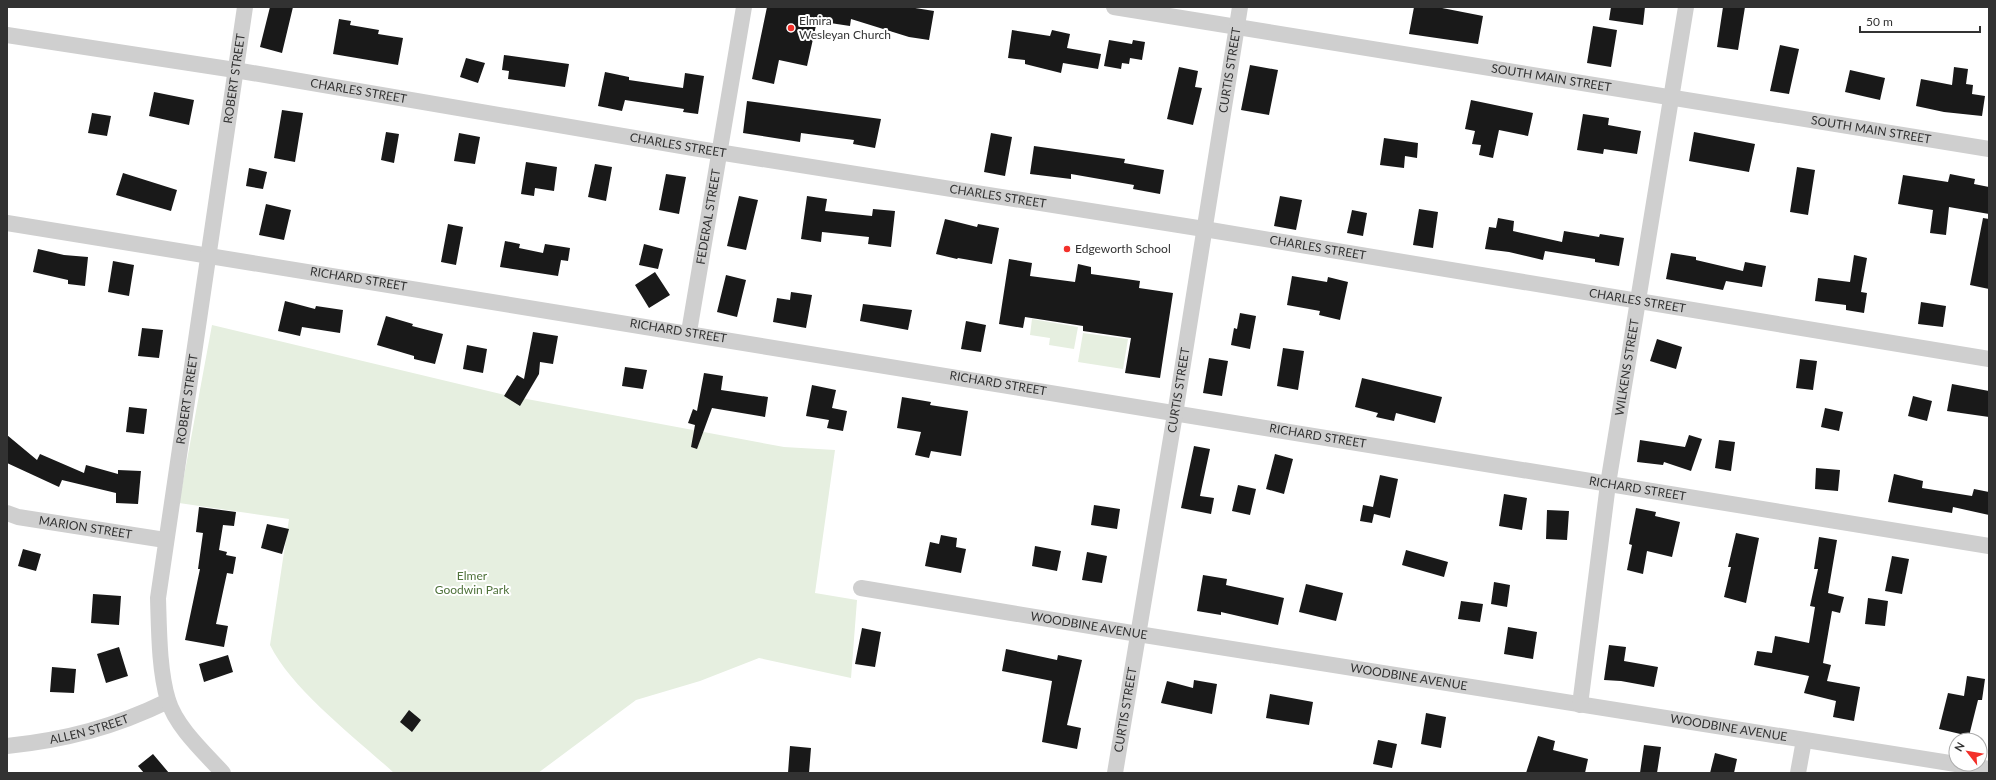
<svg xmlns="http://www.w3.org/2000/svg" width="1996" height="780" viewBox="0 0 1996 780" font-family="Lato,sans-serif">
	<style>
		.green { fill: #e6efe0 }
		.building { fill: #191919 }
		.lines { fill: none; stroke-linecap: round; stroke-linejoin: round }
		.minor { stroke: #cfcfcf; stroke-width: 16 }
		.poi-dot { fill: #f3302a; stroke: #fff; stroke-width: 1.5 }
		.labels { text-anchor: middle; stroke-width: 4; stroke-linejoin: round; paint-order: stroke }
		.poi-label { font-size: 12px; fill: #323232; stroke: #fff; text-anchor: start }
		.street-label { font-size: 12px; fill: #323232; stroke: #fff }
		.park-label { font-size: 12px; fill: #4f723b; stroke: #fff }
	</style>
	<rect width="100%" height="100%" fill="#fff"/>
	<path class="green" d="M1032,319l46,8 -4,22 -25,-4 1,-7 -20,-3z
		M212,325l293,70 279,52 51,3 -20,143 42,7 -6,78 -92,-20 -59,23 -64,19 -98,73h-144c-37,-34 -102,-83 -124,-128l19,-126 -110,-16z
		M1083,333l45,6 -5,30 -45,-7z"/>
	<path class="building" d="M270,7h23l-11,46 -22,-6z
		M767,7h142l25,4 -5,29 -20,-3 -58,-18 -1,7 -33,-5 -10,45 -28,-6 -5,24 -22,-5z
		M1414,7h23l46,9 -5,28 -69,-10z
		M1611,7h34l-2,18 -34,-5z
		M1723,7h22l-7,43 -21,-3z
		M339,19l12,2 -1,4 29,5 -1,4 25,4 -5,27 -65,-11z
		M1593,26l24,4 -6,37 -24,-4z
		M1012,30l38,6 2,-6 18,4 -3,14 34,6 -3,15 -35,-6 -2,10 -36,-9v-4l-17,-2z
		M1109,40l23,4 1,-4 12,2 -3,18 -12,-2 -1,6 -7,-1 -1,6 -17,-3z
		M1780,45l19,4 -10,45 -19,-3z
		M504,55l65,9 -4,23 -57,-8 1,-8 -7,-1z
		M466,58l19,5 -7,20 -18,-6z
		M1250,65l28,5 -9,45 -28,-5z
		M1179,67l19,4 -3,16 7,1 -9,37 -26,-6z
		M1954,67l14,2 -2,15 7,1 -1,9 13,2 -3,20 -38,-4 -28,-6 5,-27 31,6z
		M1850,70l35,8 -5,22 -35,-8z
		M605,72l24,5v3l54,8 2,-15 19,3 -6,38 -15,-2 1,-3 -59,-9 -3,11 -24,-5z
		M154,92l40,8 -5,25 -40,-9z
		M1471,100l62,13 -5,23 -29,-6 -6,28 -14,-3 2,-10 -9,-1 3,-13 -10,-2z
		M747,101l134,18 -6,29 -22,-4 1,-4 -53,-7 -1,9 -57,-9z
		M282,110l21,3 -8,49 -21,-4z
		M92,113l19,3 -4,20 -19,-3z
		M1583,114l26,4 -1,7 33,6 -4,23 -33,-5 -1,5 -26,-4z
		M386,132l13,2 -5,29 -13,-3z
		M1694,132l61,12 -6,28 -60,-11z
		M459,133l21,4 -5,27 -21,-3z
		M991,133l21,4 -7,39 -21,-4z
		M1384,138l34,5 -1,15 -12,-2 -1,12 -24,-3z
		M1034,146l91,13 -1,4 40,7 -4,24 -27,-5 1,-4 -63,-11v5l-41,-5z
		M526,162l31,5 -3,24 -19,-3 -1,8 -13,-2z
		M595,164l17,3 -6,34 -18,-4z
		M1797,167l18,3 -7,45 -18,-3z
		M249,168l18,4 -4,17 -17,-3z
		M123,173l54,17 -6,21 -55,-16z
		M666,174l20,3 -7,37 -20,-4z
		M1950,174l25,5 -1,5 15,3v27l-40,-7 -3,28 -16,-2 3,-23 -35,-6 5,-29 45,7z
		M739,196l19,4 -12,50 -19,-4z
		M807,196l20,3 -2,12 47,5 1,-7 22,2 -4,36 -23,-3 1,-7 -47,-5 -1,10 -20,-3z
		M1280,196l22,4 -6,30 -22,-4z
		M266,204l25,6 -7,30 -25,-5z
		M1419,209l19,3 -5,36 -20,-3z
		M1352,210l15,3 -4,23 -16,-3z
		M1498,218l16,3 -1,10 49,11 2,-11 35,6 1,-3 24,4 -5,28 -24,-4v-3l-50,-8 -2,9 -34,-8 -24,-3 4,-22 7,1z
		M1983,218l6,1v70l-19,-4z
		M945,219l32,8 1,-3 21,4 -7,36 -34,-6 -1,1 -21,-5z
		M448,224l15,3 -7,38 -15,-3z
		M505,241l15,3 -1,4 24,5 2,-9 25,4 -2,13 -7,-1 -3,16 -58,-9z
		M644,244l19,5 -5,20 -19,-4z
		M38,249l26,6 24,2 -3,29 -17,-2v-4l-35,-8z
		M1671,253l25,4v3l47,11 2,-9 21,4 -4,21 -36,-6 -3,9 -57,-11z
		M1854,255l13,3 -6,34 6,1 -3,20 -18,-3v-5l-31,-4 3,-23 32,4z
		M1009,259l23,4 -2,13 45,6 3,-18 13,3v7l49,7 -1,7 34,5 -13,85 -35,-5 6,-35 -48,-7v-5l-58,-9 -2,11 -24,-4z
		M113,261l21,4 -5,31 -21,-4z
		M655,272l15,23 -21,13 -14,-23z
		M726,275l20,5 -9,37 -20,-5z
		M1292,276l35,6 1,-5 20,5 -8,38 -21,-5 1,-4 -33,-6z
		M791,292l21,3 -6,33 -33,-6 4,-24 13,2z
		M285,301l30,8 1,-3 27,4 -3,23 -38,-6 -2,9 -22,-5z
		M1921,302l25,4 -3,21 -25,-3z
		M863,304l49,6 -4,20 -48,-9z
		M1240,313l16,3 -6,33 -19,-4 3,-17 3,1z
		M386,316l27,8 -1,2 31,8 -8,30 -21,-5v-3l-37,-11z
		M966,321l20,4 -5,27 -20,-3z
		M142,328l21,2 -4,28 -21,-2z
		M533,332l25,4 -5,28 -13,-2 -1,12 -19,32 -16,-10 13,-21 7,4z
		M1657,339l25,8 -6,22 -26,-8z
		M467,345l20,4 -4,24 -20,-4z
		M1283,348l21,3 -6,39 -21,-4z
		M1209,358l19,3 -6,35 -19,-3z
		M1800,359l17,2 -4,29 -17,-2z
		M625,367l22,3 -4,19 -21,-3z
		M704,373l19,3 -2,14 47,7 -3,20 -53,-9 -15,41 -6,-2 4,-22 -7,-2 5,-14 4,2z
		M1362,378l80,19 -7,26 -39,-10 -2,8 -18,-4 2,-4 -23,-6z
		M1952,384l37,7v26l-42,-6z
		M812,385l24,5 -4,18 15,3 -4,20 -16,-3 2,-8 -23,-4z
		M1913,396l19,5 -5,20 -19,-5z
		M902,397l29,5 -1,3 38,6 -7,45 -30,-5 -2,7 -14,-3 6,-23 -24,-4z
		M129,407l18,2 -3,25 -18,-2z
		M1825,408l18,4 -4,19 -18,-4z
		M7,435l30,25 3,-6 44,19 2,-8 32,9v-4l23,1 -3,33 -22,-1v-10l-54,-13 -3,7 -52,-24z
		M1689,435l13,4 -11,32 -27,-9 -1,3 -26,-3 3,-22 45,7z
		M1719,440l16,2 -4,29 -16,-3z
		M1194,446l16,3 -10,47 14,2 -3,16 -30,-6z
		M1275,454l18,5 -9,35 -18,-5z
		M1816,468l24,2 -2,21 -23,-2z
		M1894,474l29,7 -1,7 50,8 2,-7 15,3v23l-36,-8 -1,6 -64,-11z
		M1380,475l18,4 -8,39 -16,-4 -2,9 -12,-2 3,-16 10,2z
		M1238,485l18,4 -6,26 -18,-4z
		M1504,494l23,4 -5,32 -23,-4z
		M1094,505l26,4 -3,20 -26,-4z
		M199,507l37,5 -2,14 -11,-1 -4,25 8,2 -1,3 10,2 -3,17 -6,-1 -11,51 12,2 -4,21 -39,-7 15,-71h-2l5,-36 -7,-1z
		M1636,508l20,4 -1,4 25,6 -8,35 -25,-6 -4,23 -16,-4 5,-25 -3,-1z
		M1547,510l22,1 -2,29 -21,-1z
		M267,524l22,5 -7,25 -21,-6z
		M1736,533l23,5 -13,65 -22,-6 7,-30h-3z
		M941,535l16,3 -1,9 10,2 -5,24 -36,-7 5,-24 9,2z
		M1819,537l18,3 -9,53 16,4 -4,16 -8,-2 -9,52 8,2 -4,16 33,6 -6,34 -21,-4 3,-16 -32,-8 5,-17 -55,-11 3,-14 15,2 3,-17 34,7 6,-36 -5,-1 8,-37h-4z
		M1035,546l26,5 -4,20 -25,-5z
		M23,549l18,5 -5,17 -18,-5z
		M1406,550l42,12 -4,15 -42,-12z
		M1087,552l20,4 -5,27 -20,-3z
		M1892,556l17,3 -7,35 -17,-3z
		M1203,575l24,4 -1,6 58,13 -6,27 -57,-13v3l-24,-4z
		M1494,582l16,3 -3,22 -16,-3z
		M1306,584l37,9 -7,28 -37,-9z
		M93,594l28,2 -2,29 -28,-2z
		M1868,598l20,3 -3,25 -20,-2z
		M1461,601l22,3 -3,18 -22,-3z
		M1508,627l29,5 -4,27 -29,-5z
		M862,628l19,4 -6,35 -20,-3z
		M1609,645l17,2 -2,14 34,6 -4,20 -33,-6 -17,-1z
		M119,647l9,29 -22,7 -9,-29z
		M1006,649l51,11 1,-5 24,5 -15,65 14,3 -4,21 -35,-7 10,-61 -50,-10z
		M228,655l5,17 -29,10 -5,-18z
		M52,667l24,2 -2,24 -24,-1z
		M1967,676l18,3 -3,21h-4l-9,36 -30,-7 9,-36 16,3z
		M1194,680l23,4 -5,30 -51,-11 6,-22 26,7z
		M1270,694l43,8 -4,23 -43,-7z
		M409,710l12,10 -9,12 -12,-10z
		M1426,713l20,4 -5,31 -20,-4z
		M1538,736l17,5 -2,9 35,9 -3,14h-59z
		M1378,740l19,4 -5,24 -19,-4z
		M1644,745l17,2 -4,26h-17z
		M790,746l21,2 -2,25h-21z
		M1715,753l22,6 -3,14h-24z
		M153,754l16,19h-25l-6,-7z"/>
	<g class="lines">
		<g class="minor">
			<path id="s1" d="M1114,7l875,142"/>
			<path id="s2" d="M7,35l228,35 464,79 505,80 785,130"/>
			<path id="s3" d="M7,223c661,104 1321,216 1982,323"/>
			<path id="s4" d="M689,332l55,-325"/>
			<path id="s5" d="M7,513l11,4 147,23"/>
			<path id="s6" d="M861,588l277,46 818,130"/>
			<path id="s7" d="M1580,705l28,-221 78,-477"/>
			<path id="s8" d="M7,746c58,-6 108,-19 161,-45"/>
			<path d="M1959,764l30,5"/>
			<path id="s9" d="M223,773c-18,-20 -47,-46 -55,-73 -9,-29 -9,-71 -10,-102l87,-591"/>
			<path id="s10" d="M1115,773l60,-359 65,-407"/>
			<path d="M1798,773l6,-33"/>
		</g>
	</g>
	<g class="poi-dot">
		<circle cx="791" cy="28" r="4"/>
		<circle cx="1067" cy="249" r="4"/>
	</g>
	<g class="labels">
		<g class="poi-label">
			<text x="799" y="25">Elmira<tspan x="799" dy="14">Wesleyan Church</tspan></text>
			<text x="1075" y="253">Edgeworth School</text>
		</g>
		<g class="street-label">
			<text dy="4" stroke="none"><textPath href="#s10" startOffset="712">CURTIS STREET</textPath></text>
			<text dy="4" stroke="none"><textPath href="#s9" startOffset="720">ROBERT STREET</textPath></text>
			<text dy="4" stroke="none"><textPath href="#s1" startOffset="443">SOUTH MAIN STREET</textPath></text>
			<text dy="4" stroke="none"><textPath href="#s2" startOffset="356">CHARLES STREET</textPath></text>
			<text dy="4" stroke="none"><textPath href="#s1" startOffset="767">SOUTH MAIN STREET</textPath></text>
			<text dy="4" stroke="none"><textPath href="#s2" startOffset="680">CHARLES STREET</textPath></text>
			<text dy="4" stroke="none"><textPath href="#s2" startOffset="1004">CHARLES STREET</textPath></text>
			<text dy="4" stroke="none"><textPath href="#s4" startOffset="117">FEDERAL STREET</textPath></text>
			<text dy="4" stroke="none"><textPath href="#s2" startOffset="1328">CHARLES STREET</textPath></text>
			<text dy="4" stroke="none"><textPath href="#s3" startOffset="356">RICHARD STREET</textPath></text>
			<text dy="4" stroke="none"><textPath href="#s2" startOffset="1652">CHARLES STREET</textPath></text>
			<text dy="4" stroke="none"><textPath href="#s3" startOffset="680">RICHARD STREET</textPath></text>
			<text dy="4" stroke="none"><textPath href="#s7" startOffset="341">WILKENS STREET</textPath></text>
			<text dy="4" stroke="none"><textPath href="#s3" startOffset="1004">RICHARD STREET</textPath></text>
			<text dy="4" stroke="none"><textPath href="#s10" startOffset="388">CURTIS STREET</textPath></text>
			<text dy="4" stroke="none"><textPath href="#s9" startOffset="396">ROBERT STREET</textPath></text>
			<text dy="4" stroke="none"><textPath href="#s3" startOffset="1328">RICHARD STREET</textPath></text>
			<text dy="4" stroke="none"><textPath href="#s3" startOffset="1652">RICHARD STREET</textPath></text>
			<text dy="4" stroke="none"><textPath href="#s5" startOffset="80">MARION STREET</textPath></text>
			<text dy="4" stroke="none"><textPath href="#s6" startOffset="231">WOODBINE AVENUE</textPath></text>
			<text dy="4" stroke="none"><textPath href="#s6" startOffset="555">WOODBINE AVENUE</textPath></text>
			<text dy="4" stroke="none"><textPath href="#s10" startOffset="64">CURTIS STREET</textPath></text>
			<text dy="4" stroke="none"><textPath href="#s6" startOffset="879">WOODBINE AVENUE</textPath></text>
			<text dy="4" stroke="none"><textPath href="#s8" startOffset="84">ALLEN STREET</textPath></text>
		</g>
		<g class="park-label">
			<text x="472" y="580">Elmer<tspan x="472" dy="14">Goodwin Park</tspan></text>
		</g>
	</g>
	<rect width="1996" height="780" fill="none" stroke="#323232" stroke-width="16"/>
	<g transform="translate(1968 752) rotate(301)"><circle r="19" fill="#ffffff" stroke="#adadad"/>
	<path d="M0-3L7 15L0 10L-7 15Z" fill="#f3302a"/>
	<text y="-6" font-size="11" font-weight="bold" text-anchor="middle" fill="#323232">N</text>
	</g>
	<path d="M1860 26v6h120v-6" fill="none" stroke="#323232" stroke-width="2"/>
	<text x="1866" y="26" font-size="12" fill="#323232" stroke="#ffffff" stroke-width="3" paint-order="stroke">50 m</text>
</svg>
